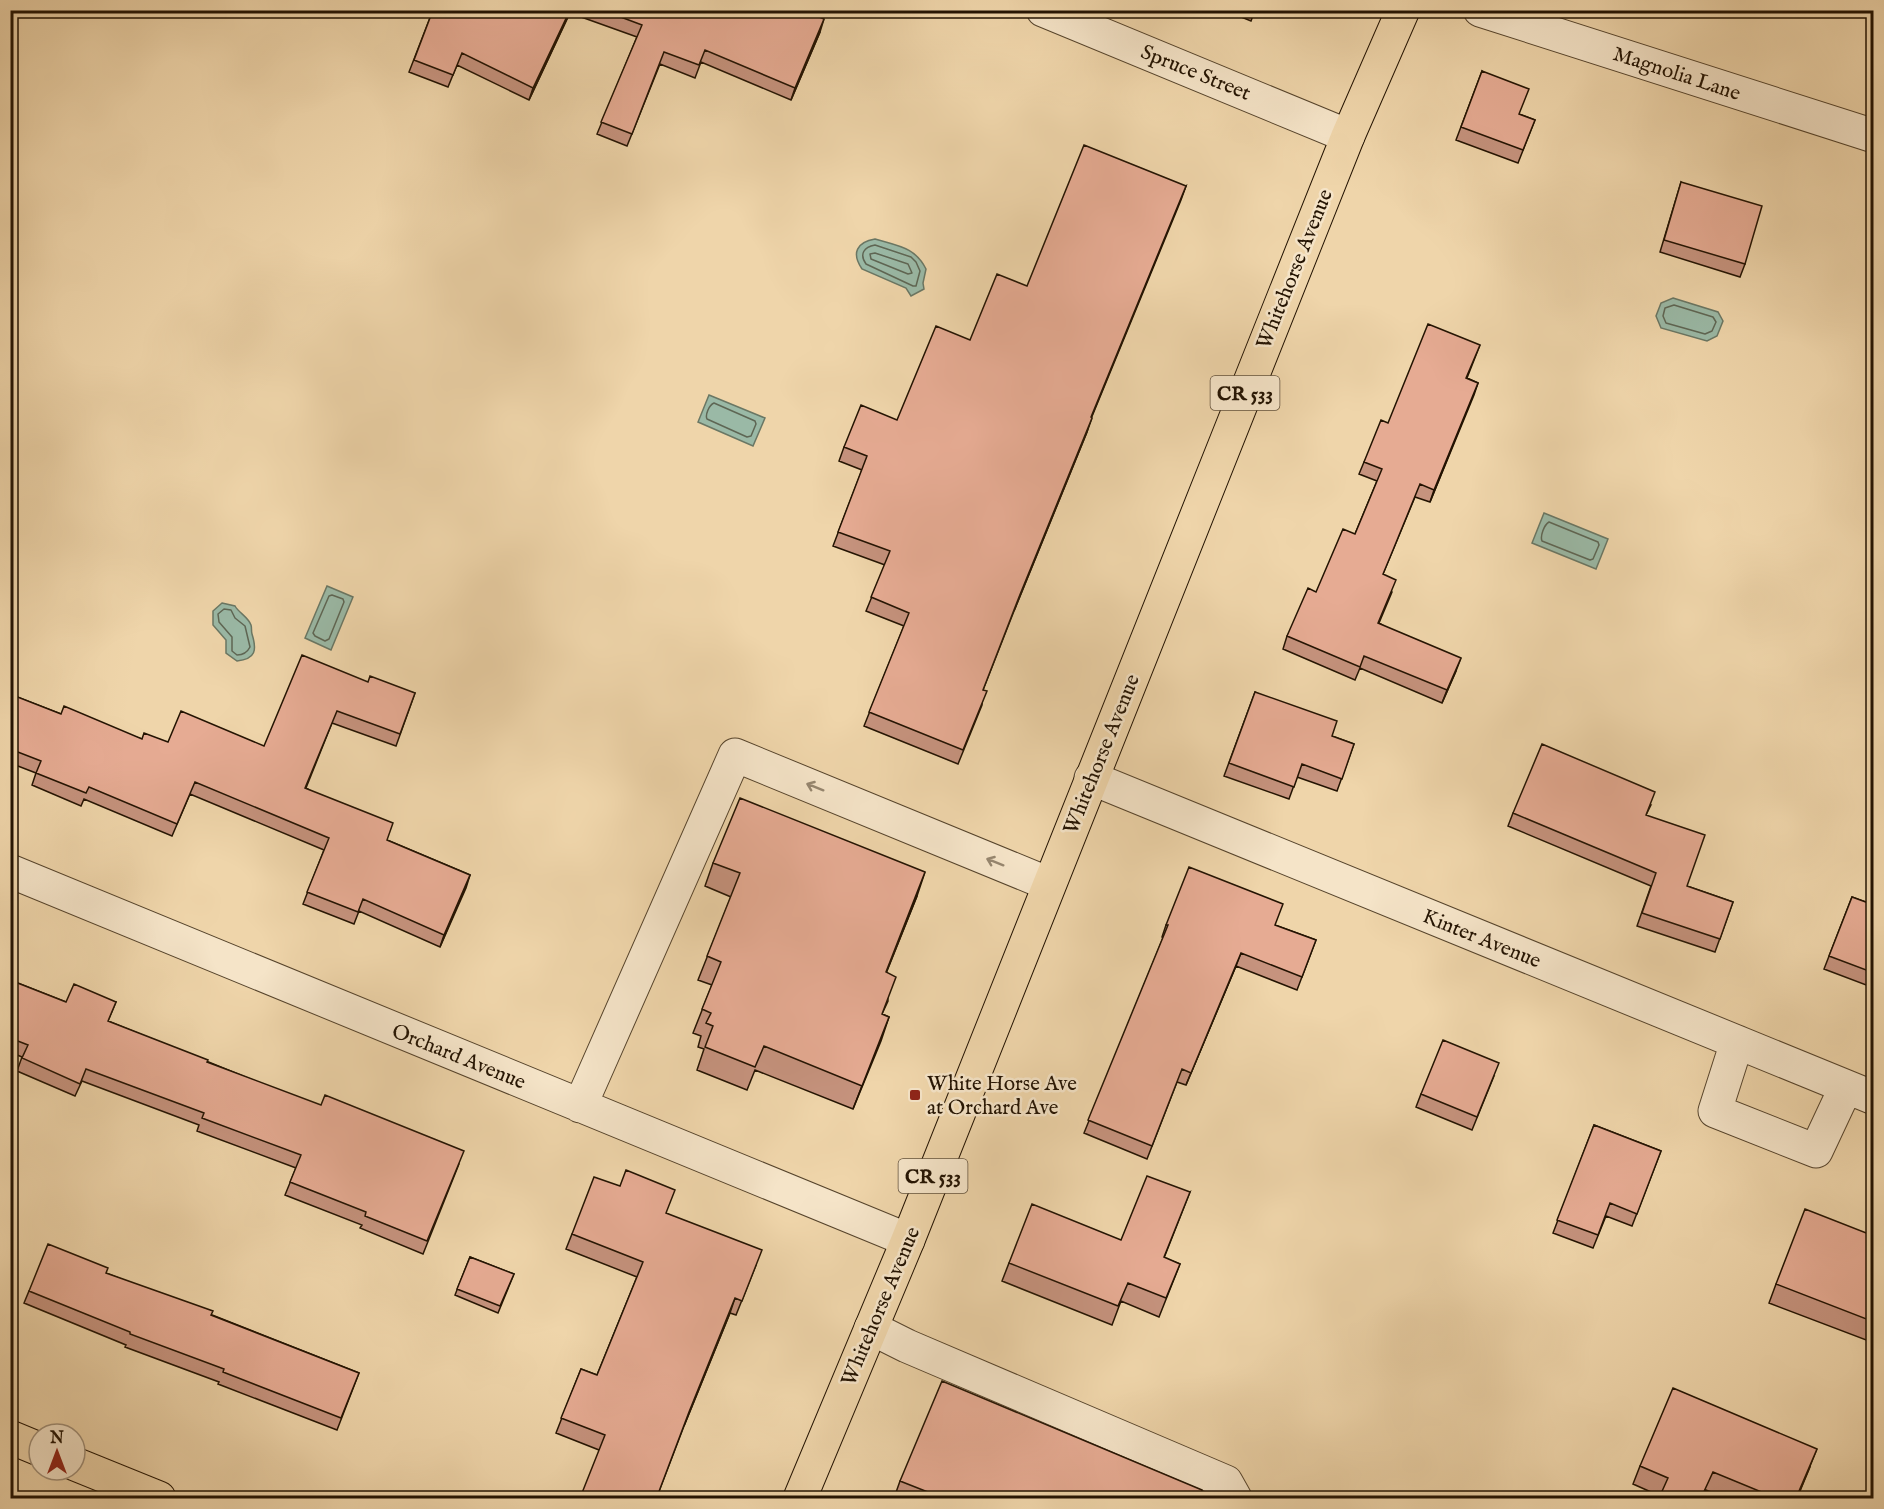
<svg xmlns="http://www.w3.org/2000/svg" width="1884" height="1509" viewBox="0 0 1884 1509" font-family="'IM FELL English',serif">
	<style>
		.water { fill: #9ab9a6; stroke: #6a7764; stroke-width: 1.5 }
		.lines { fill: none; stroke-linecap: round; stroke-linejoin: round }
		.shore { stroke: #5e6654; stroke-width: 1.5 }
		.minor-casing { stroke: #56442c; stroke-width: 35 }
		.major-casing { stroke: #231302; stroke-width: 35 }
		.minor { stroke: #f5e4c8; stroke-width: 33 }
		.major { stroke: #efd5aa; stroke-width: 33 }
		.wall { fill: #c6937e; stroke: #231302; stroke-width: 1.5 }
		.shaded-wall { fill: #a17867; stroke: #231302; stroke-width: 1.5 }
		.building { fill: #e6ab93; stroke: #231302; stroke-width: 1.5 }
		.oneway { stroke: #96866f }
		.poi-dot { fill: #8f2418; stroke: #f5e4c8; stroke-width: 2 }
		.labels { text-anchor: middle; stroke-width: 5; stroke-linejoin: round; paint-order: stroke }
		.shield { fill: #f5e4c8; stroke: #62523d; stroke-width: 1.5 }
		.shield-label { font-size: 20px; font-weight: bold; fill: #231302 }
		.street-label { font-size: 21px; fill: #231302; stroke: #f5e4c8 }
		.poi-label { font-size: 21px; fill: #231302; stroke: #f5e4c8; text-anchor: start }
	</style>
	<rect width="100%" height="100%" fill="#efd5aa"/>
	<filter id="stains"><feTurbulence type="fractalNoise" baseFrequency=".00333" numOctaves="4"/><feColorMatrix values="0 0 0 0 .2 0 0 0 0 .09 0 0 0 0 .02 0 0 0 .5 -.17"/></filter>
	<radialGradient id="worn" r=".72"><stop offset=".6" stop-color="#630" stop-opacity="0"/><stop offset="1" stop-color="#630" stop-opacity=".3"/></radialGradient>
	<path class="water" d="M875,239c23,7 40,8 51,30l-3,14 1,6 -13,7 -5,-8 -44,-19c-11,-16 -5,-27 13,-30z
		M1673,298l45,14 5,9 -6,15 -10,5 -46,-13 -5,-12 5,-13z
		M709,395l56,23 -12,28 -55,-24z
		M1544,513l64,26 -12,30 -64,-26z
		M327,586l26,11 -22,53 -26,-12z
		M222,603l13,3c4,7 13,11 16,19 1,3 0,6 1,9 5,16 4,25 -15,27l-11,-8v-13l-13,-15v-14z"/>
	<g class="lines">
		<path class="shore" d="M875,245l36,12 5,5 4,9 -4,15h-3l-47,-22c-7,-10 -2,-17 9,-19z
			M875,253l33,11 4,9 -4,1 -37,-15 -1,-5z
			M1674,305l39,12 3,5 -4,9 -7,3 -39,-11 -3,-7 2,-8z
			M714,403l41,18 1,3 -5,12 -4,1 -40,-18c-2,-4 2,-14 7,-16z
			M1549,522l49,20 1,3 -6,14 -3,1 -48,-19c-2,-5 2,-16 7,-19z
			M332,595l11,4 1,3 -15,37 -4,2 -10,-5 -2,-3 16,-37z
			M224,609l7,1 4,8 10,8 5,21c-3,6 -7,8 -13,8l-5,-4v-14l-13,-15 -1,-8z"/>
		<g class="minor-casing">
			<path id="minor" d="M1043,10l305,126
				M1480,10l394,126
				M1091,778l783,320
				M10,871l898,369
				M1737,1042l-22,69 101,40 30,-64
				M580,1106l155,-351 314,129
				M871,1328l36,18 319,136 9,16"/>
		</g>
		<g class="major-casing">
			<path id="major" d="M10,1437l29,12
				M75,1464l84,34
				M800,1498l108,-258 440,-1104 55,-126"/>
		</g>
		<use href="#minor" class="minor"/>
		<use href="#major" class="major"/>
	</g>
	<path class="wall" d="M433,10h369l18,22 -29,68 -90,-38 -6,16 -35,-14 -33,82 -30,-12 40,-97 -67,-24 -41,87 -72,-35 -9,22 -39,-15z
		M1224,10h31l-4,11z
		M1482,71l37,43 16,6 -17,43 -62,-23z
		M1681,182l64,82 -5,13 -80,-25z
		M1186,186l-95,232 -4,14 -73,179 -31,79 -1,15 -24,59 -94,-38 40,-100 -38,-15 19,-46 -52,-19 29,-76 -23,-9 5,-14 53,-27 73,-80 57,-54z
		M1480,345l-13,33 11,5 -48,119 -15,-5 -32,77 9,18 -13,31 77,48 -14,32 -82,-35 -5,12 -72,-31 4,-13 68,-102 22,-53 -18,-7 5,-12 24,-39z
		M368,682l47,11 -19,53 -64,-23 -26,65 81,52 83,35 -30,72 -81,-36 -5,13 -51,-20 21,-54 -134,-56 -18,42 -88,-37 -3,7 -49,-21 4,-12 -26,-10v-69l51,20 81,25 26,3 96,4z
		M1255,692l77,44 22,8 -17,47 -40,-14 -8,22 -65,-23z
		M1651,805l-5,10 41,71 46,16 -18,50 -78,-26 14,-40 -143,-60 5,-13z
		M713,863l204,33 -31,77 2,28 -6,13 7,3 -36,92 -98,-39 -8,20 -50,-20 7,-21 -6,-2 3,-11 -8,-3 19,-48 -14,-5 33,-83 -26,-11z
		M1852,897l22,8v83l-50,-19z
		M1166,925h109l41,15 -19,50 -61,-24 -50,119 -9,-3 -30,77 -63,-26 79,-195 -1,-1z
		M10,980l56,22h50l-8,19 351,143 -36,90 -63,-26 2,-3 -77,-30 11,-27 -99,-37 2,-6 -117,-44 -7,15 -58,-25 5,-14 -12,-5z
		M1494,1076l-22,54 -56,-23 5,-13z
		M1594,1125l67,26 -29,75 -26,-10 -13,32 -40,-15z
		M1190,1192l-26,66 16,6 -21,53 -38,-16 -9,24 -110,-44 7,-18 112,-23z
		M666,1213l90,52 -20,50 -6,-2 -46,113 -26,68 1,4 -60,-48 -43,-17 25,-64 16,6 40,-98 -71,-28 6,-15z
		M1874,1236v107l-105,-40 7,-19z
		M470,1257l44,17 -16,39 -43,-18z
		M106,1273l253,100 -22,57 -119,-46 1,-2 -94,-35 1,-2 -102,-42 5,-12z
		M1640,1466l170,1 -13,31h-71l-20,-8 -46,6 -27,-12z
		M900,1481l299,17h-305z"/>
	<path class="shaded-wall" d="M570,10h1l-42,90 4,-12z
		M824,19l-4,13 -29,68 4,-12z
		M1186,186l-5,14 -95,231 5,-14z
		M1478,383l-4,12 -44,107 4,-12z
		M1092,418l-5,14 -73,179 5,-14z
		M1461,658l-5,13 -14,32 5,-13z
		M925,872l-8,24 -40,100 9,-24z
		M470,875l-4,13 -26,59 4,-12z
		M1241,953l-5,13 -50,119z
		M889,1017l-8,24 -28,68z
		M735,1298l-5,15 -46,113 5,-14z
		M1817,1449l-20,49h-1z"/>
	<path class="building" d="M433,10h137l-37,78 -71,-35 -9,22 -39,-15z
		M602,10h200l22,9 -29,69 -90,-38 -6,15 -35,-13 -32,82 -31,-12 41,-97z
		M1482,71l47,18 -10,25 16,6 -12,30 -62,-23z
		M1084,145l102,41 -95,231 1,1 -73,179 -36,93 4,1 -24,59 -94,-38 40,-99 -38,-16 19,-46 -52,-19 29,-76 -23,-9 17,-42 36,15 39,-94 34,14 27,-66 30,12z
		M1681,182l81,24 -17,58 -81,-24z
		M1428,324l52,21 -14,33 12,5 -44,107 -14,-6 -27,66 -10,24 13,6 -18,43 83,35 -14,32 -83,-34 -4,11 -73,-31 21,-48 8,4 27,-63 12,5 27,-65 -18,-7 17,-42 7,3z
		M302,655l66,27 2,-6 45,17 -15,41 -63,-23 -32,77 88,35 -6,17 83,35 -26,60 -81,-36 -5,13 -51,-20 22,-54 -134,-56 -18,42 -88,-37 -3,6 -50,-20 5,-12 -31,-12v-55l51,20 3,-8 78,33 2,-6 24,9 13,-31 83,35z
		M1255,692l82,29 -5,15 22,8 -12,35 -40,-15 -8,23 -65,-24z
		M1542,744l113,48 -9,23 59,20 -18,51 46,16 -13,37 -78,-26 14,-40 -143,-60z
		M740,798l185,74 -39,100 10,5 -14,37 7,3 -27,69 -98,-40 -9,21 -50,-20 8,-21 -7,-3 5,-10 -9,-4 19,-47 -14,-6 33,-83 -27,-10z
		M1189,867l94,37 -8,21 41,15 -14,37 -61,-24 -50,120 -9,-4 -30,77 -64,-26 80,-195h-2z
		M1852,897l22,8v68l-45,-17z
		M10,980l56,22 8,-18 42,18 -8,19 100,39 -1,2 114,43 4,-10 139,56 -37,90 -62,-25 1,-4 -76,-30 11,-27 -99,-37 2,-5 -118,-44 -6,15 -58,-26 6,-13 -18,-7z
		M1443,1040l56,23 -22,54 -56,-23z
		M1594,1125l67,26 -24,63 -27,-11 -12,32 -41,-15z
		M626,1170l49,20 -9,23 96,37 -20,51 -7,-3 -46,114 -31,82 3,1 -2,3h-79l25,-63 -44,-17 20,-49 16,6 46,-113 -71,-28 22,-57 26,9z
		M1147,1176l43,16 -26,65 16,7 -14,34 -38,-15 -10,23 -109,-43 23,-59 89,36z
		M1805,1209l69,27v86l-98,-38z
		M48,1244l60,24 -2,5 107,38 -2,4 148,58 -18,45 -118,-46 1,-3 -94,-35v-2l-101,-41z
		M470,1257l44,17 -14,32 -43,-17z
		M942,1381l260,109 -3,8h-256l-43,-17z
		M1673,1388l144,61 -21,49h-20l-63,-26 -12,26h-42l9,-20 -28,-12z"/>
	<defs><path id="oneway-shaft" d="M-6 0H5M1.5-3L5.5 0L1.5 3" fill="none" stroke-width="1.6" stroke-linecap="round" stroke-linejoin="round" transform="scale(1.5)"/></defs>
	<g class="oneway">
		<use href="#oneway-shaft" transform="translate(815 787) rotate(-158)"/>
		<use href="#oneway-shaft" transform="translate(995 862) rotate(-158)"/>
	</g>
	<rect class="poi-dot" x="909" y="1089" width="12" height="12" rx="3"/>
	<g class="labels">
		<g class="shield">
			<rect x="1210.5" y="376" width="69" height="34" rx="4.5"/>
			<rect x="898.5" y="1159" width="69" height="34" rx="4.5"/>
		</g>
		<g class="shield-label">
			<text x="1245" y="400">CR 533</text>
			<text x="933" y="1183">CR 533</text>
		</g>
		<g class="street-label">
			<text transform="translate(1196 72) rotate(22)" y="7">Spruce Street</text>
			<text transform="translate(1677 73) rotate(18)" y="7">Magnolia Lane</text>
			<text transform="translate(1294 269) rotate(-68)" y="7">Whitehorse Avenue</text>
			<text transform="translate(1101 754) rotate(-68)" y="7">Whitehorse Avenue</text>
			<text transform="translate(1482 938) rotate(22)" y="7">Kinter Avenue</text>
			<text transform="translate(459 1056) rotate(22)" y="7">Orchard Avenue</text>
			<text transform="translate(880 1306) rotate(-67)" y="7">Whitehorse Avenue</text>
		</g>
		<g class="poi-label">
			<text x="927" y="1090">White Horse Ave<tspan x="927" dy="24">at Orchard Ave</tspan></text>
		</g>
	</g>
	<rect width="1884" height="1509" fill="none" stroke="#efd5aa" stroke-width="36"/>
	<rect x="12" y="12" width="1860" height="1485" fill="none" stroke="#231302" stroke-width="3"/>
	<rect x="18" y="18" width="1848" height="1473" fill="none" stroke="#231302" stroke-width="1.5"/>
	<g transform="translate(57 1452)"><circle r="28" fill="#f5e4c8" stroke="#a19079" stroke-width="1.5"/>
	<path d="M0-4.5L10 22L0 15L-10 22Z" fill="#8f2418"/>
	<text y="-9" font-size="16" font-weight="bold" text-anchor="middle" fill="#231302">N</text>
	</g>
	<rect width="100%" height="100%" filter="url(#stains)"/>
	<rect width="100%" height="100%" fill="url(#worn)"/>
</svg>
